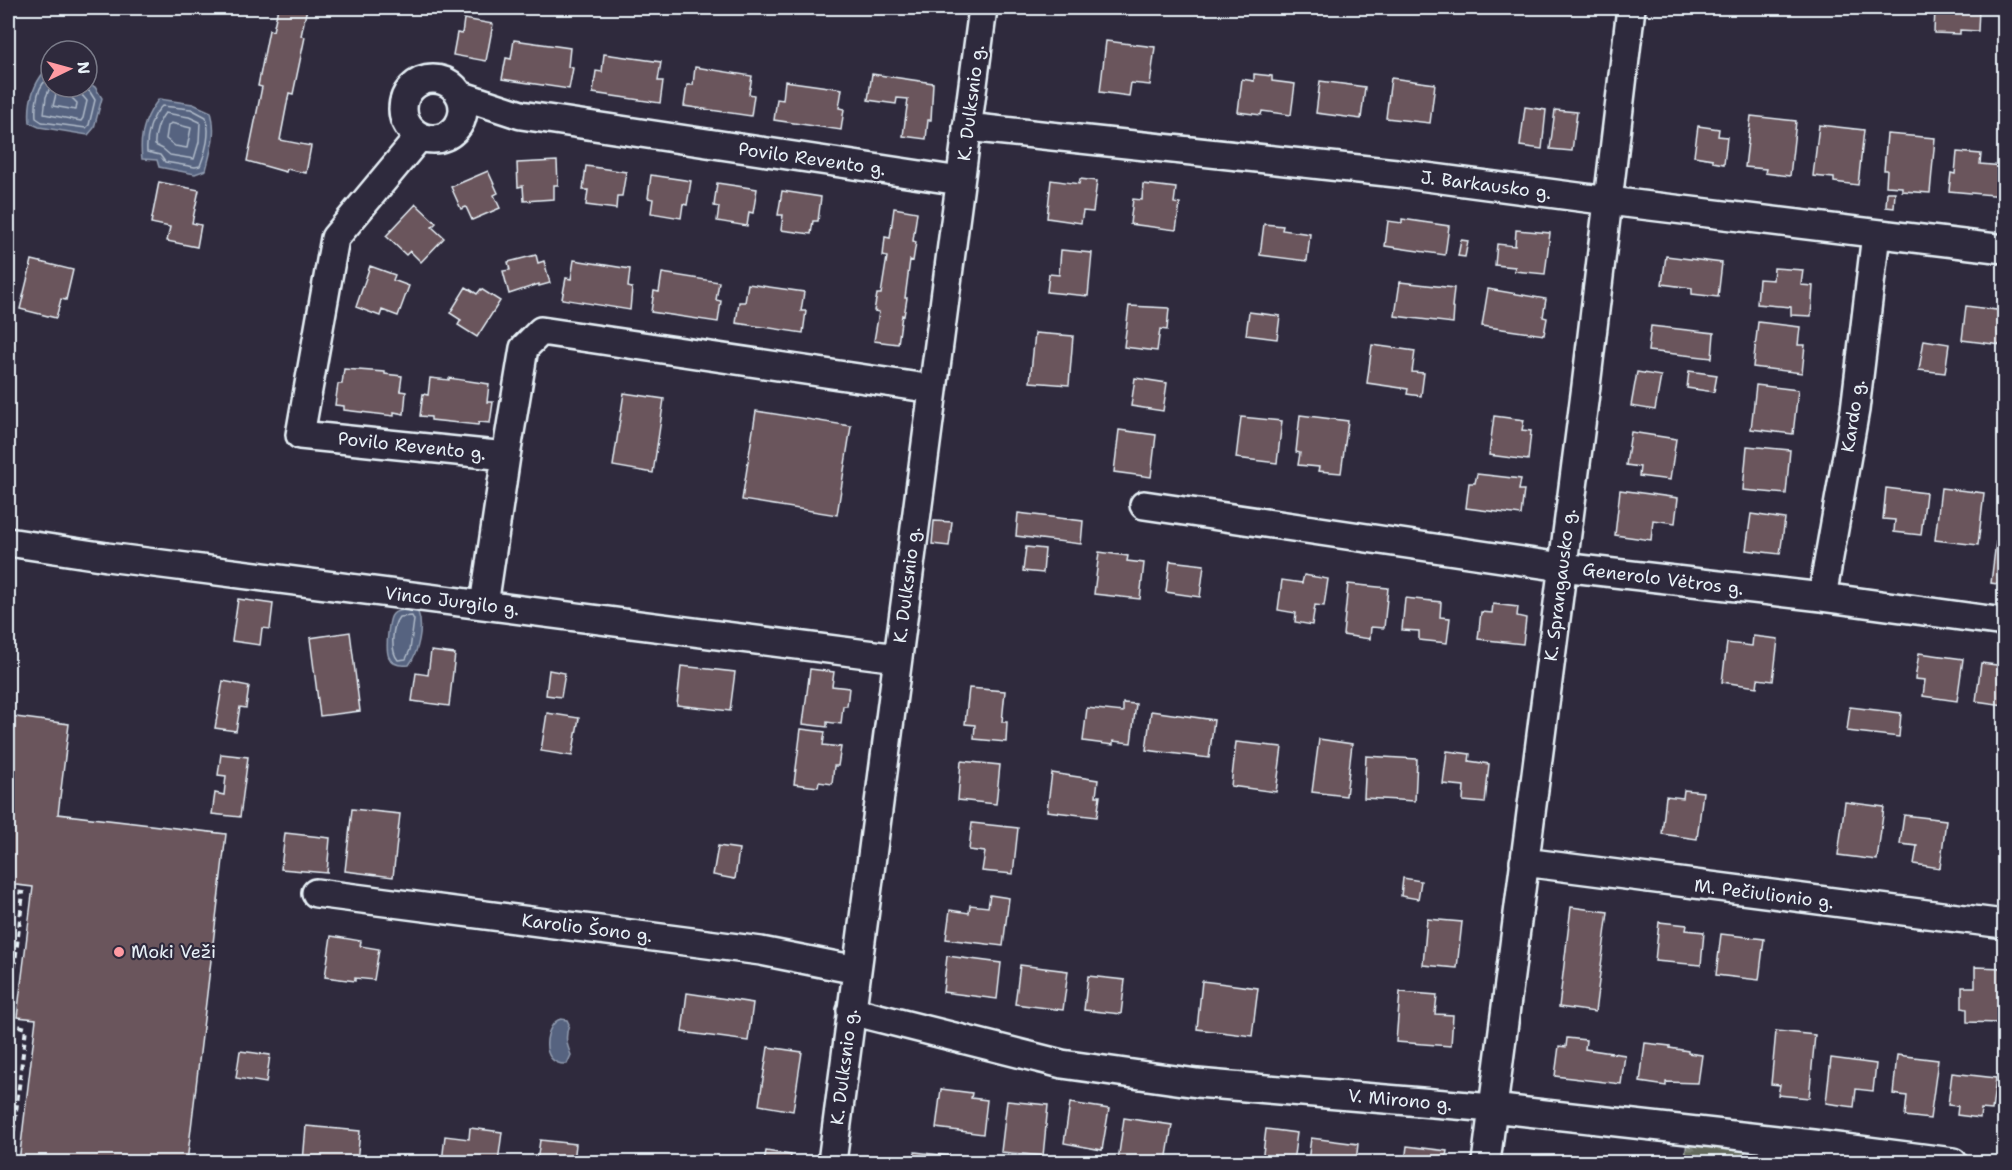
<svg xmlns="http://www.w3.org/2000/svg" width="2012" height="1170" viewBox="0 0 2012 1170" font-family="'Shantell Sans',sans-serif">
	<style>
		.forest { fill: url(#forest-firs); stroke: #a6adaa; stroke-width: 1.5 }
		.water { fill: #576480; stroke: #919cb0; stroke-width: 1.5 }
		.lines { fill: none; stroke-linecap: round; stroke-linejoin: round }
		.shore { stroke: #aeb9c8; stroke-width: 1.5 }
		.building { fill: #6b545b; stroke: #e8f1f8; stroke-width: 1.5 }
		.minor-casing { stroke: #e8f1f8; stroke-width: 32 }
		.path { stroke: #e8f1f8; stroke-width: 4; stroke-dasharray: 6 4.5; stroke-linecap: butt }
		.minor { stroke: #2f2a3d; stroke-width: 27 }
		.poi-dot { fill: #ff9aa2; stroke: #2f2a3d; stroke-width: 2 }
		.labels { text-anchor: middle; stroke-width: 4.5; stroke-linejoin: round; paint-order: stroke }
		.street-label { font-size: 18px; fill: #e8f1f8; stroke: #2f2a3d }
		.poi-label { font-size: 18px; fill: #e8f1f8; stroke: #2f2a3d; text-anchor: start }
	</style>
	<defs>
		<pattern id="forest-firs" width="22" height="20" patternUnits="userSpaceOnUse" patternTransform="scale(1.5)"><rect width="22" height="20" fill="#63695c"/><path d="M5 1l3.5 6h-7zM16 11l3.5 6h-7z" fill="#797f74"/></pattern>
	</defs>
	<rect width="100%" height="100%" fill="#2f2a3d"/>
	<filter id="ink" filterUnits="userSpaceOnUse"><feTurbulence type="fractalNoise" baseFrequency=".0167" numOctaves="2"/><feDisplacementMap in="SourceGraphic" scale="12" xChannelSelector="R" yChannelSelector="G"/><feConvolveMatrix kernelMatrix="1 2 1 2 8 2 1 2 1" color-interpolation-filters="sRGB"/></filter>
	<g filter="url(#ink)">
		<path class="forest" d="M1687,1139l58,11 -1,12h-59z"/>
		<path class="water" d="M44,72h7v15h36v-5l8,5 7,11 -8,30 -6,7 -49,-8 -9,-4c-2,-19 2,-36 14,-51z
			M159,99l34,5 18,8c6,20 0,38 -5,58l-11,4 -36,-7 -2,-7 -15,-1c-3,-22 3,-43 17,-60z
			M412,610l6,2c6,15 0,41 -9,53 -24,3 -23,-14 -21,-32 1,-6 1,-15 5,-19 4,-5 14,-4 19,-4z
			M561,1019l6,1 2,4c-4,12 -3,19 2,31l-4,9c-30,2 -22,-42 -6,-45z"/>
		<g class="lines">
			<path class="shore" d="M51,78c-14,4 -16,27 -15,40l6,4 44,6 3,-3 6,-25 -5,-8 -7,-5
				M51,85l-5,12 -2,17 37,7 2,-3 4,-17 -12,-14
				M64,90l13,13 -1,7 -23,-4 3,-12z
				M162,106l29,3 15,8c5,15 0,35 -6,49l-5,1 -30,-5 -5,-7 -13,-3c-1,-15 4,-36 15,-46z
				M165,113l24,4 11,5 -1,20 -5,17 -24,-4 -7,-6 -8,-4c-1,-9 4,-25 10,-32z
				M171,123l20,5 -4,20 -12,-2 -9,-7 2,-13z
				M412,616l2,4 -4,30 -4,9 -8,1c-8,-9 -6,-34 1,-43z"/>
		</g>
		<path class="building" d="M278,8h29l-6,28 4,1 -12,57 -4,-1 -9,47 31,6 -5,27 -19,-4 -1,3 -39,-11 15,-74 -4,-1 11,-56 4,1z
			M1935,8h44l-1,23 -18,-1v4l-26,-1z
			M464,19l29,5 -7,37 -33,-6 4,-22 5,1z
			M514,40l56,8 -2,19 5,1 -4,21 -67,-10 4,-21 5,1z
			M1106,41l49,6 -5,38 -19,-2 -2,13 -29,-4z
			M604,54l57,8 -3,19h5l-3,22 -67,-10 3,-22 6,1z
			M695,67l57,9 -3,18 5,1 -3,21 -67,-10 3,-21h6z
			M872,74l61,9 -2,37h-3l-2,19 -23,-3 5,-37 -11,-1 -1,6 -28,-4z
			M1254,74l18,2v5l23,3 -4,31 -29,-4 -1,4 -23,-3 4,-33 12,2z
			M1391,78l44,6 -5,39 -44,-5z
			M785,81l57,8 -3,19 5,1 -3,21 -67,-10 3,-21 6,1z
			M1320,81l45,6 -4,32 -45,-6z
			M1525,107l21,3 -4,39 -22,-3z
			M1555,110l22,2 -5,39 -22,-2z
			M1751,116l45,5 -6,55 -25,-3 1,-4 -21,-2z
			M1819,125l45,5 -6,55 -24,-3v-4l-21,-2z
			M1698,126l21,3 -1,7 9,1 -3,27 -11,-2v-3l-19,-3z
			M1887,134l48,4 -5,55 -28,-2v-4l-16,-1 1,-16h-3z
			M1957,152l24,2 -1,10 24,2v30l-55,-5 2,-18 4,1z
			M557,161l1,24h-4v14l-30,2 -1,-15 -5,1 -1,-24z
			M586,166l40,6 -4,24h-5l-1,13 -30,-4 2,-15h-5z
			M488,171l10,22 -4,2 6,13 -28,12 -6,-13 -5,2 -10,-22z
			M651,175l40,6 -4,24 -4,-1 -2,14 -30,-5 2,-14 -5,-1z
			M1080,179l17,2 -4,31 -10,-1 -2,12 -34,-5 4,-38 28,4z
			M159,182l40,8 -7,33 9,2 -4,22 -30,-6 3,-14 -19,-4z
			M717,183l40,6 -4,24 -4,-1 -2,14 -30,-5 2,-14 -5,-1z
			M1143,184l33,4 -2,15 6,1 -4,26 -46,-6 3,-25 9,1z
			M782,191l39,6 -3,24h-5l-2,13 -30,-4 2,-15h-5z
			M1887,192h8l-1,16 -8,-1z
			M416,204l20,19 -4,4 12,11 -23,24 -11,-11 -4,4 -20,-19z
			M894,208l23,4 -4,29 3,1 -3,19 -3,-1 -5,38h2l-3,18 -2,-1 -4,29 -24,-3 5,-29 -5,-1 3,-17h4l6,-37 -4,-1 2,-19 5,1z
			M1402,219l47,7 -4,29 -60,-9 3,-25 14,2z
			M1264,224l19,2 -1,4 28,4 -3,27 -47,-6z
			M1516,230l34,3 -5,41 -31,-3 1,-4 -20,-2 2,-21 18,2z
			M1461,240l7,1 -3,16 -7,-1z
			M1061,250l31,3 -4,43 -41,-4 2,-18 10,1z
			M536,255l2,8 6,-2 6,22 -11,3v-2l-30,10 -6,-23 7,-1 -2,-8z
			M1666,256l56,7 -4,34 -26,-3v-6l-30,-4z
			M32,260l41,10 -7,30 -5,-1 -5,19 -36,-9z
			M574,260l56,9 -2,18 4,1 -2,22 -68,-11 4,-21 5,1z
			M370,266l25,9 -2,5 16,6 -11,30 -16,-6 -2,6 -24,-9z
			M1774,268l29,2 -2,15 12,1 -2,30 -20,-1v-8l-34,-3 2,-25 14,1z
			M662,273l57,9 -3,18 5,1 -3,21 -67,-10 3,-21 5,1z
			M1400,282l54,6 -2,19 2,1 -1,15 -58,-7z
			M748,284l56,8 -3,19h5l-3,22 -67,-10 3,-21h6z
			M466,287l11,7 4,-5 19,12 -23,36 -19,-12 3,-5 -11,-7z
			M1488,289l58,10 -3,18 4,1 -3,17 -62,-9z
			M1129,306l40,2 -2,22 -7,-1 -3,22 -33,-4z
			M1966,306l38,5 -3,34 -39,-5z
			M1249,312l31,4 -3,23 -31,-4z
			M1758,322l42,5 -2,18h7l-3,28 -49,-6z
			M1651,326l63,7 -2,25 -64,-7z
			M1035,333l38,3 -4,49 -39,-3z
			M1924,340l25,4 -4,29 -26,-3z
			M1372,345l43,6 -3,21 12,1 -3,23 -14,-2 1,-5 -41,-6z
			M344,369l41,3v2l17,2 -2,15 6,1 -2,22 -10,-2v4l-50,-6v-4l-9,-1 3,-21h4z
			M1689,371l28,4 -3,17 -27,-4z
			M1637,372l24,4 -6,34 -24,-4z
			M430,378l19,2v-2l40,6 -2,18h6l-3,21 -11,-1 -1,3 -47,-5v-3l-11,-1 3,-22 5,1z
			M1135,378l32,5 -4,28 -32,-5z
			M1756,385l42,5 -5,44 -42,-5z
			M624,393l40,6 -11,74 -40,-7z
			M756,411l95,15 -14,89 -95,-15z
			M1300,415l48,6 -7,52 -23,-2 1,-4 -21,-2 2,-12 -4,-1z
			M1494,416l30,4 -2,10 9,1 -3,29 -39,-5z
			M1241,417l41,4 -5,42 -41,-5z
			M1119,430l37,5 -5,42 -37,-5z
			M1631,432l45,7 -6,41 -31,-4 1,-9 -14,-2z
			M1747,446l43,4 -4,44 -43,-4z
			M1477,474l44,5 -2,11h5l-3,25 -55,-7 3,-25h6z
			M1886,488l40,5 -5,42 -27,-3 1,-12 -12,-1z
			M1941,488l43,5 -6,52 -43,-5z
			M1620,490l58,8 -3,25 -22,-3 -2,20 -36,-5z
			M1018,513l65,8 -2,23 -65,-8z
			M1751,514l34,5 -5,35 -34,-4z
			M934,521l18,1 -3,24 -17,-2z
			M1996,542l8,1v42l-13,-2z
			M1026,547l19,2 -2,24 -20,-2z
			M1099,552l29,4 -1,5 17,2 -4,36 -46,-5z
			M1170,561l34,4 -4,32 -34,-5z
			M1304,575l24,4 -4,27 -9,-1 -3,20 -17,-3 1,-9 -18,-3 4,-30 20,3z
			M1348,584l40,4 -4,40 -13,-1 -1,12 -27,-4z
			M1405,598l36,4 -1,15 10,1 -3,25 -28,-3v-9l-17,-1z
			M238,599l35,5 -3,25 -8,-1 -2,17 -28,-4z
			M1493,604l25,3 -1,9 9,2 -3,26 -45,-5 3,-27 11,1z
			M350,632l10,79 -40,5 -10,-78z
			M1753,636l25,3 -5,42 -15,-2 -1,8 -35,-5 5,-39 25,3z
			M431,651l24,3 -6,52 -37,-5 4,-28 12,2z
			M1919,653l44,6 -6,42 -34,-5 2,-16 -10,-1z
			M1981,663l23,3v39l-28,-4z
			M681,666l54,6 -5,39 -53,-6z
			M810,669l24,3 -2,14 17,2 -2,18h-4l-2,18 -14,-2v5l-24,-3z
			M549,670l16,3 -4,24 -15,-2z
			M223,681l26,5 -3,22 -6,-1 -4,24 -21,-3z
			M969,688l36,3 -3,31h5l-1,20 -32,-3 1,-14 -10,-1z
			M1123,703l13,1 -5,39 -18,-2v4l-30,-4 4,-33 36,4z
			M1850,707l51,6 -2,24 -52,-6z
			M1151,711l63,9 -5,38 -63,-8z
			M547,713l32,5 -7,38 -31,-5z
			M8,716l61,8 -11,90 168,20 -39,328h-168l17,-143 -19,-2 16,-130 -25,-3z
			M801,729l24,3 -2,13 18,2 -3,19h-4l-2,18 -13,-2 -1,5 -24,-3z
			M1319,739l33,5 -6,52 -34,-4z
			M1236,742l46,5 -6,45 -45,-6z
			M1447,751l23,3 -1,7 20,3 -4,39 -22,-2 1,-15 -21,-2z
			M221,754l27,3 -8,60 -28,-3 3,-21 9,2 2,-19 -8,-1z
			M1366,756l51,3 -2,42 -51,-3z
			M961,761l39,4 -4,39 -38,-4z
			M1052,773l46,7 -2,16h4l-3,21 -50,-6z
			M1684,790l19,2 -6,47 -35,-5 4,-38 17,2z
			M1845,802l39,5 -7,53 -39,-5z
			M352,809l48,5 -7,63 -48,-6z
			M1904,815l42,5 -6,48 -26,-4 3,-18 -17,-2z
			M972,823l46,5 -5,46 -31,-3 3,-19 -16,-2z
			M285,833l45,5 -3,35 -46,-4z
			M718,846l21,3 -4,30 -22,-4z
			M1403,878l18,3 -3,18 -17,-3z
			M990,895l19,3 -6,48 -57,-7 4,-29 19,3 1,-8 18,2z
			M1571,907l37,5 -13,100 -36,-5z
			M1427,919l35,3 -5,46 -34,-3z
			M1659,922l28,3 -1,5 18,2 -3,33 -46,-4z
			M1721,934l43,5 -5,41 -43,-5z
			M331,936l30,5 -1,5 19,3 -5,31 -19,-2v3l-30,-4z
			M947,956l54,7 -4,36 -54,-7z
			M1020,965l48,6 -5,39 -48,-6z
			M1975,967l29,1v20l-4,-1 -1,36 -32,-1v-13l-5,-1v-21h13z
			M1088,976l37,4 -4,34 -37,-4z
			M1202,981l56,7 -6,48 -55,-7z
			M1400,992l37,3 -2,19 18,1 -2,31 -55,-4z
			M687,993l66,10 -5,38 -66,-9z
			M1776,1031l39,4 -6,63 -31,-3 2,-10 -9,-1z
			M1567,1038l19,2 -1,9 40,6 -4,29 -66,-8 4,-30 7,1z
			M1645,1043l25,3v2l18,3v2l14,2 -4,28 -32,-1v4l-26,-4z
			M768,1047l34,5 -9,59 -34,-6z
			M240,1051l30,4 -4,28 -30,-5z
			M1897,1055l41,5 -8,59 -25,-3 2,-20 -14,-2z
			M1831,1058l45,6 -3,27 -17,-2 -2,18 -28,-4z
			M1952,1073l44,5 -4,32 -11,-1 -1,9 -23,-3 1,-9 -10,-1z
			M941,1089l31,4 -1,5 16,2 -4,34 -47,-6z
			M1007,1101l41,4 -5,51 -42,-4z
			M1070,1103l39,6 -7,41 -38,-7z
			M1124,1118l48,7 -6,37 -48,-1z
			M306,1126l54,5 -3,31h-54z
			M470,1128l32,4 -4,30h-56l3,-26 24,3z
			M1266,1129l31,4 -4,29h-31z
			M1311,1138l47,6 -2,18h-48z
			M540,1140l36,4 -2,18h-37z
			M1407,1146l40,5 -2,11h-40z
			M766,1151l25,4 -1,7h-26z
			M915,1152l33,4 -1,6h-34z"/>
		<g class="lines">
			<g class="minor-casing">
				<path id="minor" d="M403 109a30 30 0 1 1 60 0a30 30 0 1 1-60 0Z
					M460,95l61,20 439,66
					M967,127l429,46 213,28 395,48
					M420,136l-85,102 -35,197 206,21 18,-108 17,-17 392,58
					M1144,505l418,62 260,30 182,25
					M8,542l99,15 791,101
					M1822,597l33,-187 21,-176
					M484,605l22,-149
					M1524,862l480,62
					M316,893l445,58 96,19
					M851,1011l211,53 135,19 295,25 321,36 140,18
					M832,1162l151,-1154
					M1486,1162l100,-776 45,-378"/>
			</g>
			<path class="path" d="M8,891l15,2 -15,130 18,5 -16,134"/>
			<use href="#minor" class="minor"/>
		</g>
	</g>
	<circle class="poi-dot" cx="119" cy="952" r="6"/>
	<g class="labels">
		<g class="street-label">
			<text transform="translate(971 103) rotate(-83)" y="6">K. Dulksnio g.</text>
			<text transform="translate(812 159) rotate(8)" y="6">Povilo Revento g.</text>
			<text transform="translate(1486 185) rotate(7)" y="6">J. Barkausko g.</text>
			<text transform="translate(1853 416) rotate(-81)" y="6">Kardo g.</text>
			<text transform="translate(412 446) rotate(6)" y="6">Povilo Revento g.</text>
			<text transform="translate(1663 579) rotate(7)" y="6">Generolo Vėtros g.</text>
			<text transform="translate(907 585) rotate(-83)" y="6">K. Dulksnio g.</text>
			<text transform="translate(1560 585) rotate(-83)" y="6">K. Sprangausko g.</text>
			<text transform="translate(452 601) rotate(7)" y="6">Vinco Jurgilo g.</text>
			<text transform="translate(1764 894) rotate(7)" y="6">M. Pečiulionio g.</text>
			<text transform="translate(587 928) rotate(7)" y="6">Karolio Šono g.</text>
			<text transform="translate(844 1067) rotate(-83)" y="6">K. Dulksnio g.</text>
			<text transform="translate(1400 1100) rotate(5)" y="6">V. Mirono g.</text>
		</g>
		<g class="poi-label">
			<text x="131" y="958">Moki Veži</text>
		</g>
	</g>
	<rect width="2012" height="1170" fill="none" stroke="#2f2a3d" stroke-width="30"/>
	<rect x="15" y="15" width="1982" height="1140" fill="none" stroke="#e8f1f8" stroke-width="2" filter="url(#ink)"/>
	<g transform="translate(69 69) rotate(85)"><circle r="28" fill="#2f2a3d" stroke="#797a88" stroke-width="1.5"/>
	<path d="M0-4.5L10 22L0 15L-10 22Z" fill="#ff9aa2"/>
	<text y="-9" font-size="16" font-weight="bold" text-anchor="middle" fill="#e8f1f8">N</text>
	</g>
</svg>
